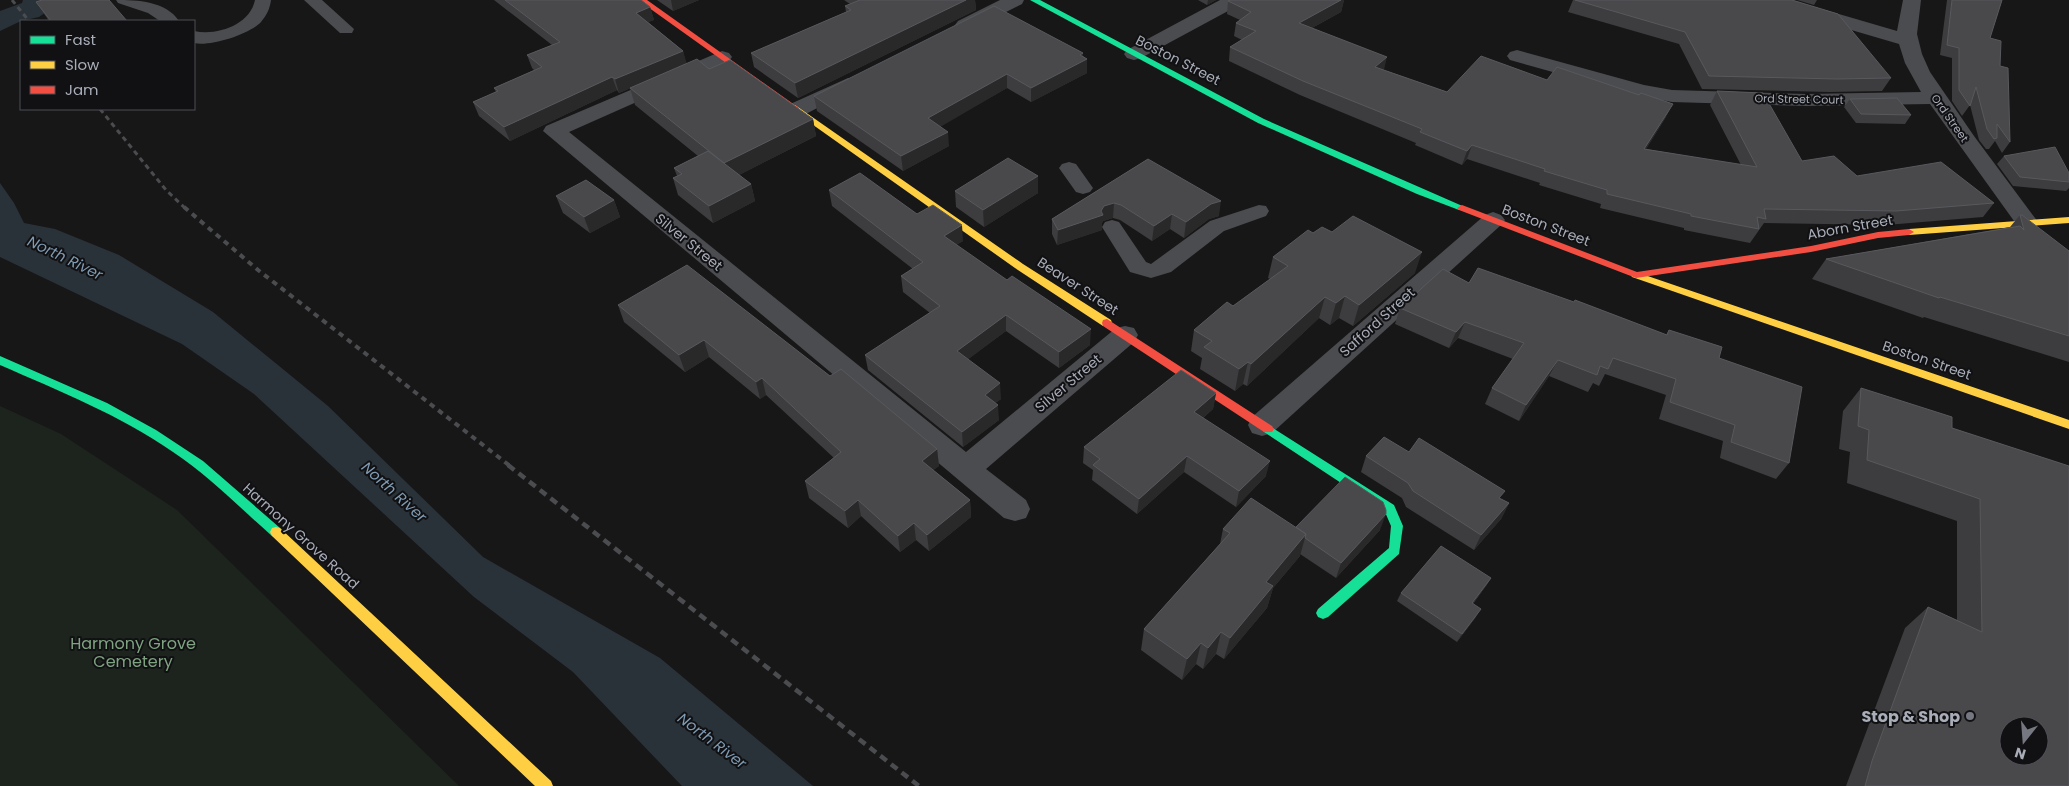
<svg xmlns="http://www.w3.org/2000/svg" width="2069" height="786" viewBox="0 0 2069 786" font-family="Poppins,sans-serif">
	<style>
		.green { fill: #1d241e }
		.water { fill: #2a3239 }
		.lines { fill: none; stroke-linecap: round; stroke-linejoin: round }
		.lane { fill: #4b4c50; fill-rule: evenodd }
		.street { fill: #4b4c50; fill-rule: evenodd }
		.fast { fill: #16e098; fill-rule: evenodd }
		.slow { fill: #ffcf43; fill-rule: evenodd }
		.jam { fill: #f24e42; fill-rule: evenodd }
		.rail-far2 { stroke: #4b4c4f; stroke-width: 3; stroke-dasharray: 5 4; stroke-linecap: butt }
		.rail-far1 { stroke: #4b4c4f; stroke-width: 4; stroke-dasharray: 5.5 5; stroke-linecap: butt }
		.rail { stroke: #4b4c4f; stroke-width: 4.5; stroke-dasharray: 8 5.5; stroke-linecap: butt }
		.wall { fill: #3d3d3f }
		.shaded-wall { fill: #29292a }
		.building { fill: #49494c; stroke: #58595d; fill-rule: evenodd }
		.poi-dot { fill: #757880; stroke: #111113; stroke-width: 2 }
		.labels { text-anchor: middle; stroke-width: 4; stroke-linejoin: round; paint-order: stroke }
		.far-street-label { font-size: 11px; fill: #a8adb8; stroke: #111113 }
		.street-label { font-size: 14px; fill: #a8adb8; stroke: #111113 }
		.water-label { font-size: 15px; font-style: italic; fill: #7f9bb3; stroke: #111113 }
		.near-park-label { font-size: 16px; fill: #7fa381; stroke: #111113 }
		.near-poi-label { font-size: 16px; font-weight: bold; fill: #a8adb8; stroke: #111113; text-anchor: end }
	</style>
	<rect width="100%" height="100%" fill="#171717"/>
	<path class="green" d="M0,406l61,28 116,76 282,276h-459z"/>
	<path class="water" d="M23,0h37l-1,3 -20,14 -18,4 -21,10v-20l22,-8z
		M0,183l14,20 10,20 31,6 64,26 94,57 115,94 155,151 177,101 153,128h-131l-109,-114 -99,-75 -220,-203 -72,-50 -182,-87z"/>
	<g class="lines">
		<path class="lane" d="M116,0c21,0 50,1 63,21h-19l-12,-8 -30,-10z
			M255,0h16c-1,8 -4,15 -10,22 -11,12 -51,25 -67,21v-12c23,5 56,-6 61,-31z
			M304,0h18l32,29 -2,4h-12z
			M1069,162l7,2 17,24 -3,4 -7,2 -7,-2 -17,-24 3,-4z
			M1259,205l7,1 3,5 -3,5 -42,15 -53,41 -20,6 -21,-6 -28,-45 3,-5 7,-2 7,2 27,40 5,2 59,-43z"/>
		<path class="street" d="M1000,0h24l-2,4 -50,25 -7,2 -7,-2 -3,-4 3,-4z
			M1220,0h23l-2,4 -100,54 -7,2 -7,-2 -3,-4 3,-4z
			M1761,0h30l106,31 6,-31h18l-4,34 5,20 8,18 44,64 61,82 4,5 -4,5 -8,3 -8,-3 -89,-124 -124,2 -134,-4 -37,-7 -125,-35 -3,-4 3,-4 7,-2 127,35 28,5 134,4 115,-2 -16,-29 -6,-19 -136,-40z
			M722,51l7,2 3,4 -3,4 -160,71 397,320 150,-124 9,-2 9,2 4,7 -4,7 -148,127 40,31 4,9 -4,9 -11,3 -11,-3 -461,-387 3,-5z
			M848,78l7,2 3,4 -3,4 -51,27 -8,1 -8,-1 -3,-5 3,-5z
			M1493,212l8,3 4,5 -4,5 -229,208 -10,3 -10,-3 -4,-8 4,-8 233,-202z"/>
		<path class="fast" d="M1030,0h10l224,119 203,89 -2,2h-6l-42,-16 -159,-71z
			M0,356l107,47 49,27 47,31 77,67 2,4 -2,4 -4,1 -4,-1c-33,-29 -63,-60 -99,-84 -53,-37 -114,-61 -173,-87z
			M1268,425l126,80 9,21 -4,28 -71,63 -5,2 -5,-2 -2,-4 2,-4 71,-61 2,-22 -6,-14 -121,-80 -2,-3 2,-3z"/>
		<path class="slow" d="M795,105l228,159 88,56 1,3 -1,3h-8l-88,-58 -223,-158v-4z
			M2069,217v6l-160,12 -5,-3 5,-3z
			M1636,272l433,148v9l-437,-152 -1,-2z
			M276,527l4,1 271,253 2,5h-18l-263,-250 -2,-4 2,-4z"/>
		<path class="jam" d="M638,0h9l152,108 -1,2h-6z
			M1462,205l175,67 174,-26 67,-14 31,-3 5,3 -5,3 -31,3 -67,14 -175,26 -177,-68 -2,-2z
			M1107,319l165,107 2,3 -2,3h-8l-161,-106 -1,-3 1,-3z"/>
		<path class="rail-far2" d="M12,0l17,21
			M100,109l66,81 19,18"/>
		<path class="rail-far1" d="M184,207l74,63 252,196"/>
		<path class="rail" d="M508,465l411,321"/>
	</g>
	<path class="wall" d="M494,0h147l9,7 4,13 -6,2 35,29 3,13 23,5 104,50 3,17 -77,39 12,9 4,17 -42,22 -35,-28 -5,-17 4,-2 -3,-8 24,-12 -63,-51 -5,-17 3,-1 -14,6 -2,-3 -107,51 -31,-25 -6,-14 23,-10 -2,-4 40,-18 -2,-2 -5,-13 25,-10z
		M657,0h42l-26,11z
		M844,0h131l1,10 -178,88 -44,-31 -3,-14 95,-41 -1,-6 5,-2z
		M1198,0h18l-9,5z
		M1230,0h114l-3,12 -29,16 72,42 63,22 100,-12 119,37 -20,32 95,16 -31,-60 7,-14 85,70 55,15 137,27 -11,14 -97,8 -122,-2 -14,20 -66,-13v-2l-84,-20 1,-4 -62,-19 1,-2 -73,-24 -5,6 -47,-20 1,-2 -116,-48 -71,-34 1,-14 12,-7 -8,-4 2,-13 4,-3 -13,-6 1,-13z
		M1573,0h219l99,78 -9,13 -53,1 -127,-3 -23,-45 -111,-32z
		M1797,0h20l-3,5z
		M1947,0h55l-12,38 10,28 10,76 -8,11 -7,-12 -6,8h-3l-7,-9 -9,-35 -8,11 -10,-15v-43l-12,-3z
		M36,2l91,19h-78z
		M1083,53v3l4,3v14l-56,29 -24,-14 -67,38 9,20 -46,25 -86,-60 -3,-15z
		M1850,99l61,16 -6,9 -49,-1 -12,-16z
		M2004,156l65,17v15l-3,3 -53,-5 -16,-22z
		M1148,159l71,57 -10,3 -25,19 -14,-9 -18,12 -32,-21 -7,-2 -10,3 -1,2v7l-45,15 -5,-11v-15z
		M829,190l88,24 46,27 -7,4 134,100 -31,23 -53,-37 -38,28 33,40 -6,4 4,17 -36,27 -95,-77 -3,-15 65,-42 -27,-21 -2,-16 12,-7 -81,-63z
		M955,191l83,2 -54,34 -28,-20z
		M556,196l58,4 6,17 -30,16 -27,-20z
		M2020,215l49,36v111l-145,-45 -1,1 -111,-39 14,-20 184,-32z
		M1332,232l83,41 -62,53 -14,-8 -9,7 -11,-7 -72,68 -4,-2 -8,7 -35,-22 2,-11 -11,-7 3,-21 39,-24 37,-27 -2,-1 5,-21 40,-24z
		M1469,283l197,52 3,-5 50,28 70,105 -13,16 -56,-21 3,-17 -64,-22 7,-24 -61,-21 -6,12 -6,-3 -5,9 -39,-16 -30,45 -34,-17 7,-16 21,-29 -55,-21 -9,10 -54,-24 5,-16z
		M618,305l212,71 107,73 2,17 -6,4 37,30 1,17 -42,34 -13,-11 -16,12 -39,-36 -13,12 -39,-30 -4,-17 29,-23 -68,-63 -6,4 -51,-42 -24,15 -61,-50z
		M1861,388l91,40 117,38v320h-223l59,-158 23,-21 29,13v-99l-110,-38 3,-31 -11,-3 4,-38z
		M1216,393l-3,16 -10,9 63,58 -30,31 -52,-35 -47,42 -45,-34 1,-10 -10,-7 1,-16z
		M1366,456l135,43 8,4 -8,16 -27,31 -68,-43 -4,-9 -41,-26z
		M1296,527l84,3 -44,48 -36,-24v2l-27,32 -6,20 -43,51 -8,-5 -13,15 -7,-5 -14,16 -41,-30 3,-21 76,-85 3,-15z
		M1491,578l-5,8 -13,18 3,13 -19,25 -60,-41 4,-8z"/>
	<path class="shaded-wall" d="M671,0h28l-26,11z
		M966,0h9l1,10 -178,88 -3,-15z
		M1208,0h8l-9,5z
		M1341,0h3l-3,12 -44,24 2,-13z
		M650,7l4,13 -15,6 -3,-13z
		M683,51l4,13 -68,29 -4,-14z
		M1083,53l-1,8 5,-2v14l-56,29v-14z
		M1387,57l-3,13 -9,-3z
		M1007,74v14l-77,45 -2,-15z
		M612,77l5,13 -107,51 -6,-14z
		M1673,104l-7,13 -29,46 7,-14z
		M813,119l3,17 -87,44 -5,-17z
		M948,132l1,14 -46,25 -2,-15z
		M1472,145l-5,14 -5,6 5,-14z
		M1038,176v17l-54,34 -1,-17z
		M751,184l4,17 -42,22 -4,-17z
		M614,200l6,17 -30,16 -6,-16z
		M1221,201l-2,15 -10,3 -25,19 2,-16 25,-18z
		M1114,203l-1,15 -10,3 -1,2v7l-45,15 1,-15 43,-19 3,-5z
		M1172,214l-2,15 -18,12 2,-15z
		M962,225l1,16 -18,11 -1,-16z
		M1422,252l-7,21 -62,53 6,-21z
		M1345,296l-6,22 -9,7 6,-22z
		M1325,297l-6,21 -72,68 4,-22z
		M1006,315v16l-48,36 -1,-16z
		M1465,322l-7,16 -9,10 7,-16z
		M1091,329l-1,16 -31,23v-16z
		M704,340l5,17 -24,15 -6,-17z
		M1558,360l-9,16 -30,45 7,-16z
		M1248,362l-5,22 -8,7 4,-22z
		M762,378l4,17 -6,4 -4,-17z
		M1000,383l1,16 -15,11 -1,-15z
		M1216,393l-3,16 -22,19 3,-16z
		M998,405l1,15 -36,27 -1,-15z
		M937,449l2,17 -15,11 -2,-16z
		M1187,456l-3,16 -47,42 2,-15z
		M1270,461l-4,15 -30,31 3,-16z
		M858,500l3,16 -13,12 -3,-17z
		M970,500l1,17 -42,34 -2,-16z
		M1509,503l-8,16 -27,31 7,-15z
		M1386,514l-6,16 -44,48 5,-15z
		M914,523l2,17 -16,12 -2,-16z
		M1306,534l-6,22 -27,32 -6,20 -43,51 6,-21 36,-56z
		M1491,578l-5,8 -19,25 5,-8z
		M1481,609l-5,8 -19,25 5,-8z
		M1221,632l-5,22 -13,15 5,-21z
		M1201,643l-5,21 -14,16 5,-21z"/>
	<path class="building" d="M42,0h67l18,21h-76l-15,-19z
		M505,0h136l9,7 -14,6 47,38 -68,28 -3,-2 -108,50 -31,-25 25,-11 -4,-3 48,-21 -15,-12 33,-13z
		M860,0h106l-171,83 -44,-30 100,-43 -6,-4z
		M1230,0h111l-42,23 88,34 -12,10 72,25 34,-36 66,24 10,-13 82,28 2,-2 32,11 -29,45 113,18 -40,-76 46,2 39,68 32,-5 23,20 84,-14 53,41 -98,8 -132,-2 2,10 -9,-2 2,12 -68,-13v-2l-84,-20v-4l-63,-19 1,-2 -73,-24 -5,6 -47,-19 2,-3 -119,-48 -73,-34 26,-16 -20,-8 15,-11 -23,-11z
		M1575,0h217l46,14 53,64 -54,1 -128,-3 -24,-44z
		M1952,0h50l-12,38 11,3 -1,25 8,2 2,74 -13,-18v14l-3,1 -7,-10 -11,-42 -6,19 -11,-16v-42l-12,-3z
		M994,6l89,47 -3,2 7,4 -56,29 -24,-14 -79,44 20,14 -47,24 -87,-60z
		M697,59l12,10 21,-9 83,59 -89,44 -94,-75z
		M1897,98l14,17 -50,-1 -11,-15z
		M2055,147l14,26v9l-49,-5 -16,-21z
		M708,151l43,33 -42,22 -36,-28 9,-4 -8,-6z
		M1008,158l30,18 -55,34 -28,-19z
		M1148,159l73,42 -10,3 -25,18 -14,-8 -18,12 -33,-21 -7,-2 -10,3 -3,5 2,4 -45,15 -6,-11z
		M860,173l57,41 16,-9 29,20 -18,11 63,44 5,-4 79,53 -32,23 -53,-37 -49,36 43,32 -15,12 13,10 -36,27 -97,-77 75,-49 -39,-30 22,-14 -94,-72z
		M586,180l28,20 -30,17 -28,-21z
		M2020,215h2l47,36v85l-129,-39 -1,1 -113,-39 194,-33 4,4z
		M1353,216l69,36 -63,53 -14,-9 -9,7 -11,-6 -74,67 -3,-2 -9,7 -35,-22 8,-6 -18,-11 33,-28 6,4 55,-40 -15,-9 35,-27 5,3 9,-6 10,5z
		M687,265l143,111 11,-7 96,80 -15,12 48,39 -43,35 -13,-12 -16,13 -40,-36 -13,11 -40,-30 36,-29 -79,-74 -6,4 -52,-42 -25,15 -61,-50z
		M1478,268l96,34 1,-2 92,35 2,-5 53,17 -3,11 83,29 -13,76 -58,-21 4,-17 -65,-23 6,-23 -63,-21 -5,11 -8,-3 -3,9 -39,-15 -32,45 -34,-17 32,-45 -59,-21 -9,10 -56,-24 43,-39 26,14z
		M1181,370l35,23 -22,19 76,49 -31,30 -52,-35 -48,43 -46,-34 7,-6 -16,-12z
		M1861,388l91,29v11l117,38v320h-204l7,-25 56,-154 54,25 -2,-133 -113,-39 2,-30 -11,-4zM2009,726h30v30h-30z
		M1384,437l25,15 10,-14 86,53 -6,7 10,5 -28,32 -68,-44 -5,-8 -42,-27z
		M1345,477l38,25 3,8v4l-45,49 -36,-25 1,-4 -10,-7z
		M1251,498l55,36 -40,48 7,4 -43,52 -9,-6 -13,16 -7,-5 -14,16 -43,-30 86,-96 -7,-4z
		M1441,546l50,32 -19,25 9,6 -19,25 -61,-41z"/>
	<circle class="poi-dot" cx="1970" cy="716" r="5"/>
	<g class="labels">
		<g class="far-street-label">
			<text transform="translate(1799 99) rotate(1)" y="4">Ord Street Court</text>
			<text transform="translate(1950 118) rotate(55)" y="4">Ord Street</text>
		</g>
		<g class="street-label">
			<text transform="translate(1178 60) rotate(27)" y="5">Boston Street</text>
			<text transform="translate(1546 225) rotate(21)" y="5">Boston Street</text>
			<text transform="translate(1850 227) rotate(-10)" y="5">Aborn Street</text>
			<text transform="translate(689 242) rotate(39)" y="5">Silver Street</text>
			<text transform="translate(1078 286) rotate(33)" y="5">Beaver Street</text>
			<text transform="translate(1377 322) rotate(-42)" y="5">Safford Street</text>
			<text transform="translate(1927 360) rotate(19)" y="5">Boston Street</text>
			<text transform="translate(1068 383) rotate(-40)" y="5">Silver Street</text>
			<text transform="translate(301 536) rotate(42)" y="5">Harmony Grove Road</text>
		</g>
		<g class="water-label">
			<text transform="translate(65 258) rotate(26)" y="5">North River</text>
			<text transform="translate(394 492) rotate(42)" y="5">North River</text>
			<text transform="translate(712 741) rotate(37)" y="5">North River</text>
		</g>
		<g class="near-park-label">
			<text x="133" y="649">Harmony Grove<tspan x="133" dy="18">Cemetery</tspan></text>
		</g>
		<g class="near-poi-label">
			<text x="1960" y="722">Stop &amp; Shop</text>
		</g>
	</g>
	<rect x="20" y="20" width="175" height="90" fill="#111113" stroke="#4d4f55"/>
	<rect x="30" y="36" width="25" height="8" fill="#16e098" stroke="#4d4f55"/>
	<text x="65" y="45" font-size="15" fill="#a8adb8">Fast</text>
	<rect x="30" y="61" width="25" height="8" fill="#ffcf43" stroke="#4d4f55"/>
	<text x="65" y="70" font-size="15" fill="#a8adb8">Slow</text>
	<rect x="30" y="86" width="25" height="8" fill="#f24e42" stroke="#4d4f55"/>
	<text x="65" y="95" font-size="15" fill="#a8adb8">Jam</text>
	<g transform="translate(2024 741) rotate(197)"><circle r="24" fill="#111113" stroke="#4d4f55"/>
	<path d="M0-4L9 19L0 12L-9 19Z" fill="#757880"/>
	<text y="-8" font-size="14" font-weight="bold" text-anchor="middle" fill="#a8adb8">N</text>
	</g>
</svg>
